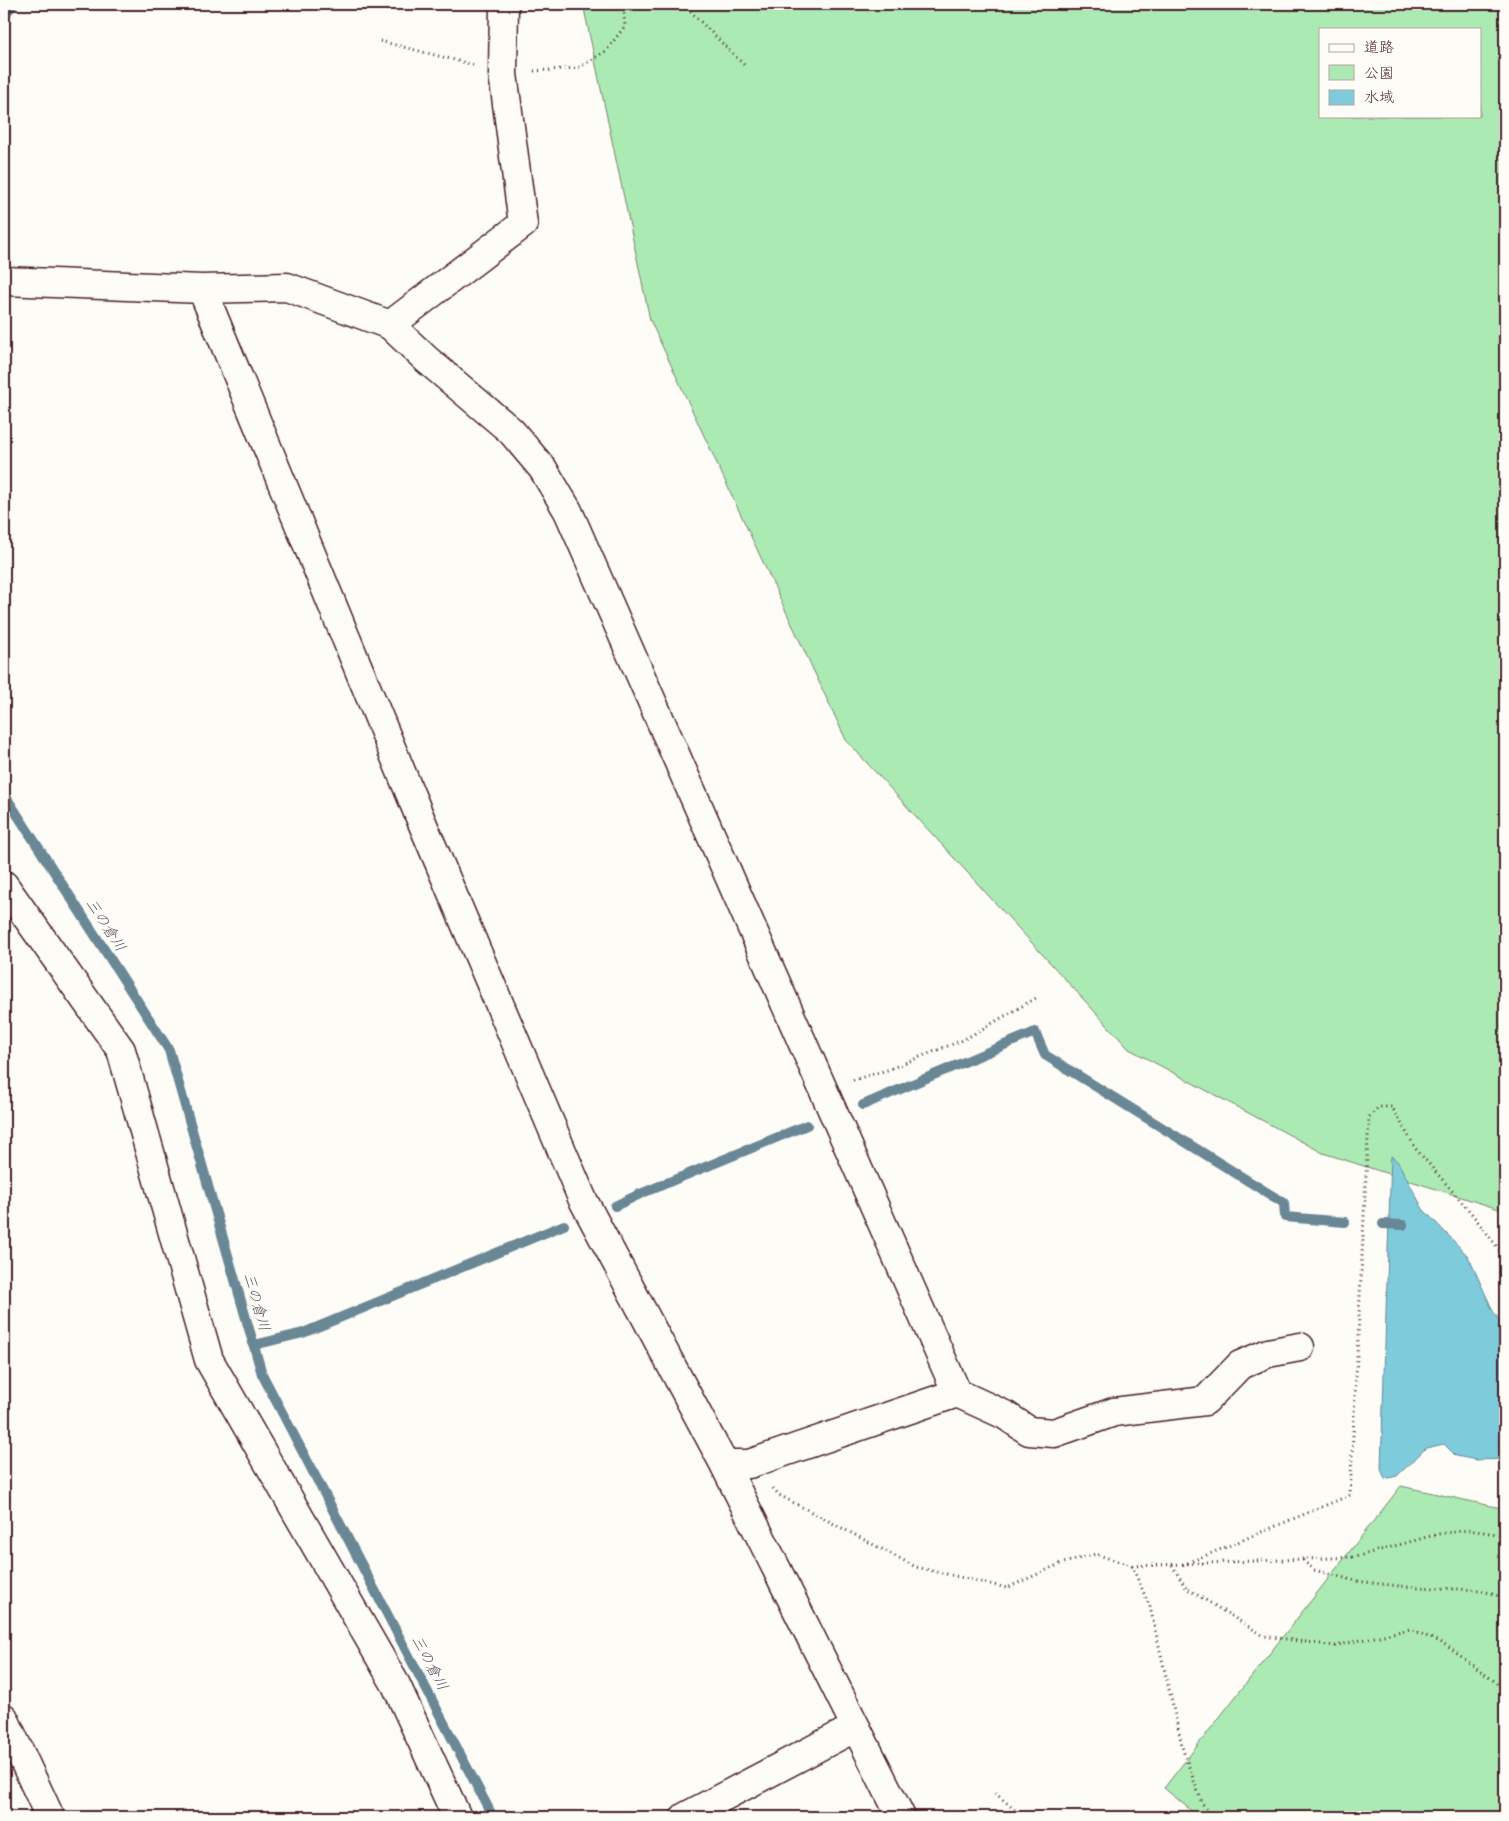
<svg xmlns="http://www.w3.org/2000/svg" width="1509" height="1821" viewBox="0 0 1509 1821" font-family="'Shantell Sans','Klee One',sans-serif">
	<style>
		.green { fill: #abeab3; stroke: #7a846f; fill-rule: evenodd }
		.water { fill: #7eccdb; stroke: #698795 }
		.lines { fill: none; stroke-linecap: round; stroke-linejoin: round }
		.stream { stroke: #698795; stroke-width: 10 }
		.minor-casing { stroke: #4a1f2b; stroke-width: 31 }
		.path { stroke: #4a1f2b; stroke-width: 3; stroke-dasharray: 1 4; stroke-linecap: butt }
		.minor { stroke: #fdfcf7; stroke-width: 28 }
		.labels { text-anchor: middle; stroke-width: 4; stroke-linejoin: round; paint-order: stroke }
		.water-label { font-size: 15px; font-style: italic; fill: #5a5360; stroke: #fdfcf7 }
	</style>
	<rect width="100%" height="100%" fill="#fdfcf7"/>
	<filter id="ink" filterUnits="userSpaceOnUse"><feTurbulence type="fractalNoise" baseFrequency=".02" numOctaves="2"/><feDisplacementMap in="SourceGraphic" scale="10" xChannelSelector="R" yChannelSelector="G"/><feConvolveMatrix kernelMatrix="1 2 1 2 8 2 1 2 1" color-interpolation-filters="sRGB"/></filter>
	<g filter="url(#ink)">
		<path class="green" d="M583,4h922v1207l-182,-58 -194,-104 -283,-309 -196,-420zM1320,29h160v87h-160z
			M1401,1486l104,23v308h-306l-35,-29z"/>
		<path class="water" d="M1391,1156l7,6 25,47 45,47 26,57 11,14v132l-28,1 -21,-4 -12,-12 -18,4 -29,28 -12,3 -4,-10z"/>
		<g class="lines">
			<path class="stream" d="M4,16l9,-12
				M4,794l165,256 93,324 231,443
				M863,1105l172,-73 10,23 239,148 1,14 60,5
				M615,1206l25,-12 167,-69
				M1383,1224l20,1
				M254,1345l49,-12 261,-108"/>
			<g class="minor-casing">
				<path id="minor" d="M4,281l198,8 85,-2 103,38 36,34 85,72 32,38 25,42 389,882 48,22 24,16 25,2 60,-21 91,-11 35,-36 28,-12 32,-6
					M202,289l219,531 161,378 142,266 177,353
					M390,325l133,-101 -20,-150 1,-70
					M4,885l117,165 88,310 187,325 61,132
					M724,1464h25l208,-71
					M4,1718l46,99
					M685,1817l171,-90"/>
			</g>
			<path class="path" d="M683,4l61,61
				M380,41l94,24
				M534,71l44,-3 28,-17 19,-25 -2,-22
				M853,1080l34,-10 76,-30 73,-42
				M773,1488l6,7 137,72 91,21 53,-24 36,-10 36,12 18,41 33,143 19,53 11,14
				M1303,1560l11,10 42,11 43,5 81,4 25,8
				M1172,1565l14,23 78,48 71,10 75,-17 34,15 61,45
				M1183,1565l167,-70 19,-378 10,-10h13l24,42 56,65 33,43
				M1132,1566l223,-9 83,-23 30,-4 37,5
				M995,1793l28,24"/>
			<use href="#minor" class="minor"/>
		</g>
	</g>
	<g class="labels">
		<g class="water-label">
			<text transform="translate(106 925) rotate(57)" y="5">三の倉川</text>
			<text transform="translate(257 1302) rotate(74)" y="5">三の倉川</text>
			<text transform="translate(430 1663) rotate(62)" y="5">三の倉川</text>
		</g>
	</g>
	<rect width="1509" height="1821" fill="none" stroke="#fdfcf7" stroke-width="20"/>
	<rect x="10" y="10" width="1489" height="1801" fill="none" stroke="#4a1f2b" stroke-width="2" filter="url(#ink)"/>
	<rect x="1319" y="28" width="162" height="90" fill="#fdfcf7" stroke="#b5a4a5"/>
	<rect x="1329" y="44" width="25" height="8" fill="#fdfcf7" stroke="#b5a4a5"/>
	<text x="1364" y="52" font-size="15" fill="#4a1f2b">道路</text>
	<rect x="1329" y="65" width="25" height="15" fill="#abeab3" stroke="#b5a4a5"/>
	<text x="1364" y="78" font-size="15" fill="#4a1f2b">公園</text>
	<rect x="1329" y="90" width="25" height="15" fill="#7eccdb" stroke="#b5a4a5"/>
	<text x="1364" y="102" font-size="15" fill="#4a1f2b">水域</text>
</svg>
